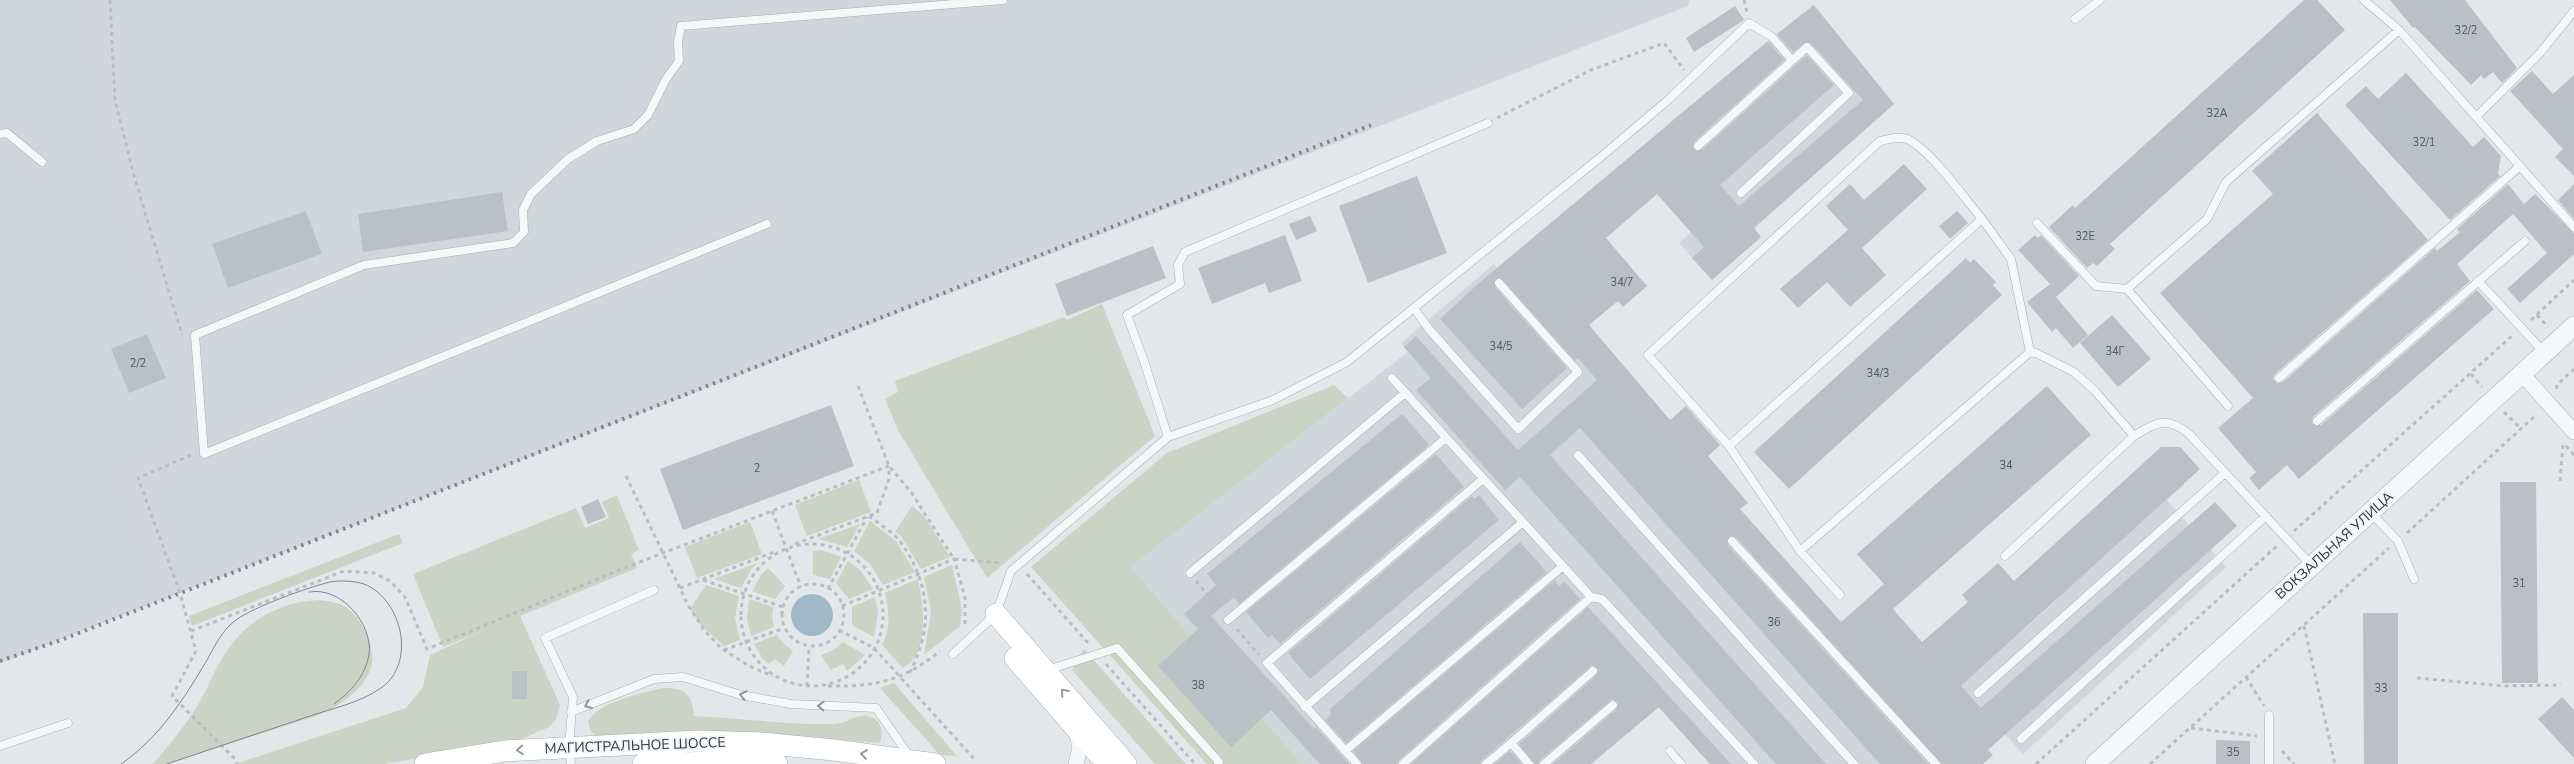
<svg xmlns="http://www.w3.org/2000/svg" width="2574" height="764" viewBox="0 0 2574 764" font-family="'Nunito Sans',sans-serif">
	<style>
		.built { fill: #d1d6dc }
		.green { fill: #cad3c4 }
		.water { fill: #a0b9c7 }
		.building { fill: #bac0c6 }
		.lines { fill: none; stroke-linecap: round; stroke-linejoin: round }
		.service-casing { stroke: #a8aeb4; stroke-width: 9 }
		.minor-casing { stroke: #a8aeb4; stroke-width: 16 }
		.tertiary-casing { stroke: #a8aeb4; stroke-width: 20 }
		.secondary-casing { stroke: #a8aeb4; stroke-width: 22 }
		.path { stroke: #b9bdc1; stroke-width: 3; stroke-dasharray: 4 4; stroke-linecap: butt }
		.service { stroke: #f5f7f8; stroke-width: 8 }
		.minor { stroke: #f5f7f8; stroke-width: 15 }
		.tertiary { stroke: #f5f7f8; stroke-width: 19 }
		.secondary { stroke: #fff; stroke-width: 21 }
		.tram { stroke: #7d8893; stroke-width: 1 }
		.rail { stroke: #7d8893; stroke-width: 4; stroke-dasharray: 2.5 5; stroke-linecap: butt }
		.oneway { stroke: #969aa0 }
		.oneway2 { stroke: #90969c }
		.labels { text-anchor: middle; stroke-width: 4; stroke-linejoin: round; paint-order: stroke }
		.number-label { font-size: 11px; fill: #505862 }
		.street-label { font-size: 14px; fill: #2c3641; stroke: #f2f5f7 }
	</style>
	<rect width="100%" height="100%" fill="#e3e7ea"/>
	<path class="built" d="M0,0h1689l-1,6 -1688,657z
		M1813,5l81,99 -140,124 7,9 -49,43 -33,-37 12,-11 -8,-94 -14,-15z
		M1494,264l35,40 418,460h-237l-52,-57 -67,57h-289l-173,-197 279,-215 -7,-9z
		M2172,469l13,15 -18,16 59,67 -203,187 -62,-68 96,-86 -13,-14z"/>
	<path class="green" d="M1102,304l53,132 -168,142 -89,-148 -13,-31 13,-7 -3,-11 169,-64 3,3z
		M1334,385l14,13 -218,169 172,197h-95l-176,-197 136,-114z
		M859,480l12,32 -64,24 -12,-31z
		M617,495l22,55 -8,4 6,14 -117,48 40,89 -4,14 -7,8 -32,14 -133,23h-149l171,-56 17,-21 7,-32 53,-24 -40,16 -30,-73 163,-66 9,20 24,-10 -7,-16z
		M912,506l12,10 26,41 -29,12 -20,-33 -6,-4z
		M870,521l26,20 19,31 -32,13 -13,-21 -16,-13z
		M750,522l12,32 -65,24 -12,-31z
		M860,524l-13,23 -29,-8z
		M399,534l4,9 -211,83 -3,-10z
		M822,550l19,7 -11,22 -17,-4v-24z
		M848,561l13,10 12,18 -24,10 -13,-16z
		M758,563l-6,5 -11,20 -27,-9z
		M952,565l10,45 -2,16 -36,29 7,-44 -7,-34z
		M768,568l17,18 -10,13 -23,-8 9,-16z
		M918,579c5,26 13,74 -15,89l-21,-23c9,-16 7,-35 3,-52z
		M706,585l33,11 -4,22 5,22 -16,6 -22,-20 -12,-17z
		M875,597l3,16 -4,24 -22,-12v-18z
		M749,599l24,8 -1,10 2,10 -23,9 -4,-18z
		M318,600c9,1 17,2 26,6 20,12 37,50 23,71 -12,19 -31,31 -51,39l-149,48h-14c16,-19 33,-39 46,-61 8,-13 13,-27 21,-41 21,-38 54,-59 98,-62z
		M777,635l5,7 11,9 -9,15 -9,-7 -6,5 -6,-5 -9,-15z
		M843,642l22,13 -18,16 -4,-7 -12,6 -10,-15 13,-5z
		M1084,649l102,115h-31l-83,-94z
		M894,683l63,73 -17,-1 -60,-67z
		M663,688c21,0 29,5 31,28 46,2 94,9 140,8 13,0 23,-12 37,-7 12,5 12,16 9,26l-118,-9 -87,-3 -76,6c-8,-3 -9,-8 -11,-15 9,-20 55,-29 75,-34z"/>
	<path class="water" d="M791 615a21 21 0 1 1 42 0a21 21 0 1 1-42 0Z"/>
	<path class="building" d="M2304,0h13l28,30 -235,214 5,5 -18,17 -4,-3 -6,5 -38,-41 24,-22 2,3z
		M2390,0h75l52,68 -15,15 -9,-11 -9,7 -3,-4 -10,10 -56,-58 -2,1z
		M1814,5l80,99 -140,124 7,9 -49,43 -20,-22 12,-11 -47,-53 -51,44 41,48 -24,21 -5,-6 -29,24 81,95 16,-14 34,39 -12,11 40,47 -8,6 101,113 43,-38 -27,-30 190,-168 44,49 -198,174 29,33 46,-40 -6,-7 36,-32 16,18 147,-134h19l20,22 -239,217 20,22 234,-206 22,24 -249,224 5,5 -10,9h-41l-206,-227h-7l-1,8 200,219h-48l-300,-336 -30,27 276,309h-50l-256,-287 -15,13 -89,-100 15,-12 -27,-31 12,-11 102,114 79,-70 -19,-22 -3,3 -74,-83 -6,1v8l72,81 -45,41 -82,-90 39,-36 289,-242 16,19 -90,82v8h8l105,-95 27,30 -114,100 19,21 124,-106 -52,-57h-7l-11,9 -16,-18z
		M1735,6l9,14 -50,32 -8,-14z
		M2532,71l21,23 21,-19v101l-19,-19 8,-8 -53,-58z
		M2406,73l67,74 11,-10 17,19 -3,18 2,2 -50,44 -105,-115 21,-19 12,13z
		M2317,113l111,127 -153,134 -2,5 4,4 6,-1 152,-134 2,3 23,-19 -3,-3 51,-45 16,20 11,-10 39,39v21l-54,49 -13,-14 40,-36 -34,-39 -56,50 13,17 -157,136 -1,7 9,1 156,-135 17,19 -195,170 -12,-14 -28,25 -10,-12 7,-6 -38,-44 35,-30 -93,-105 113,-99 -21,-23z
		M1904,164l23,25 -65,59 24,27 -36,32 -23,-25 -29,26 -18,-19 68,-59 -22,-24 24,-22 14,16z
		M1417,176l30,77 -79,30 -29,-77z
		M2574,184v35l-16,-19z
		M502,192l6,39 -145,21 -5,-38z
		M306,211l16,43 -94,34 -16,-44z
		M1957,211l11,12 -18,16 -11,-13z
		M1310,216l7,15 -21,9 -7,-16z
		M1285,235l17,46 -33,12 -4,-10 -53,21 -14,-36z
		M2035,235l3,3 3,-3 38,41 -23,21 32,38 -15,13 -17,-20 -4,4 -25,-30 23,-18 -32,-34z
		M1153,246l13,32 -99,38 -12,-32z
		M1966,258l4,5 4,-4 22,23 -3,3 9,10 -213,194 -35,-37z
		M2112,315l39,44 -33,28 -38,-44z
		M147,334l19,44 -37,15 -18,-44z
		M831,405l23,61 -171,64 -23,-61z
		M1402,414l27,31 -190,159 -5,-7 -23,19 103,113 2,-2 33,37h-29l-49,-54 -40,37 -73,-81 40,-37 -14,-15 32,-29 -9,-11z
		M1436,454l28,33 -184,157 -8,-9 -4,3 -22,-26z
		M2500,482h36l2,201h-36z
		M1479,495l20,25 -189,159 -22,-26 184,-157 2,3z
		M598,499l8,18 -18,7 -7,-17z
		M1520,542l27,30 -201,171 -21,-23 7,-7 -3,-3z
		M1555,580l4,6 5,-5 16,18 -181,161 -2,4h-34l-10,-13z
		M1588,607l143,157h-21l-51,-57 -68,57h-38l64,-55 1,-7 -6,-3 -72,61 -2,4h-3l-16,-20 78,-69 1,-6 -6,-4 -110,95 -2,4h-69z
		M2363,613h35v151h-34z
		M512,671h15v28h-15z
		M2562,697l12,13v48l-36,-39z
		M2216,740l34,1v23h-34z
		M1510,751l12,13h-27z"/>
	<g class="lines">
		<g class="service-casing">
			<path id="service" d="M2364,0l35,30 175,197
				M2075,19l25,-19
				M2476,117l64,-64 34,-42
				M0,134l7,-1 35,29
				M1698,146l109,-99 42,46 -108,100
				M2037,223l59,63 31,3 101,117
				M767,224l-563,230 -9,-119 169,-70 149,-22 11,-11 -1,-22 8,-16 37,-35 29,-18 37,-12 14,-14 18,-36 13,-18 -1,-19 3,-16 322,-26
				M2478,281l67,72
				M2127,289l80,-70 19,-37 173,-152
				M1414,308l14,20 90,101 60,-57 -79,-89
				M2030,352l6,1 38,19 21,19 39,45
				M1392,378l199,219 11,2 152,165
				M2279,378l241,-212
				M2317,421l208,-180
				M1168,437l-23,-73 -18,-49 53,-31 -2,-19 7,-13 303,-129
				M1729,446l253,-227c-17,-20 -53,-71 -75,-80 -8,-3 -18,0 -27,2l-232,214 81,91 71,105 40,44
				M1578,455l276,309
				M2371,513l27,28 16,38
				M1732,541l204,223
				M1800,551l230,-199 -19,-93 -29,-40
				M2005,556l129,-120c22,-14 33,-20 55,-2l123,132
				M1190,573l215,-180
				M1228,620l218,-182
				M953,654l43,-40 15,-43 157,-134 105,-37 74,-38 255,-206 66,-56 81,-77 23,14 20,23
				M1047,670l70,-22 102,114 -1,2
				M1978,693l247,-220
				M1305,707l218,-185
				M571,712l83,-33 29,-2 58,18 50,9 85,4 34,49
				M2021,739l245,-223
				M1511,743l82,-72
				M0,746l68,-23
				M1345,751l218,-185
				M1670,751l11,13
				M571,764l-2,-17 4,-50 -28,-59 109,-48
				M1357,764l-90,-101 216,-184
				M1403,764l188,-167
				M1486,764l25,-21 18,21
				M1544,764l69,-59
				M2269,764v-49"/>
		</g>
		<g class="minor-casing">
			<path id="minor" d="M2522,374l52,58
				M1076,764l4,-17 -4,-17"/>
		</g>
		<g class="tertiary-casing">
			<path id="tertiary" d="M2095,764l479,-438"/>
		</g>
		<g class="secondary-casing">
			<path id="secondary" d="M996,614l130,150
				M1015,658l92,106
				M425,764l79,-13 195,-10 62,2 73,7 101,14
				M643,764l72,-2 62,2"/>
		</g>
		<path class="path" d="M110,0l5,100 19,76 48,159
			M1744,0l3,13
			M1497,118l94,-48 73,-27 20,27
			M2537,315l11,12
			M2531,320l43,-40
			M2471,374l11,13
			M858,386l31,80 22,26 43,67 48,4
			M2556,389l1,-4 17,-16
			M2504,412l17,17
			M2566,446l8,9
			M191,455l-53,23 42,115 16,58 -24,45 63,63 2,5
			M626,476l62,129 16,25 17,18 28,18 24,10
			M2560,481l3,-37
			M772,511l29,76
			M869,516c9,7 22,15 30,24 31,41 35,87 11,132
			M2294,531l219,-196
			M2407,533l130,-119
			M795,544l82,-31 12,-34v-12
			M741 615a71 71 0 1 1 142 0a71 71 0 1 1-142 0Z
			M1027,574l62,70
			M703,580l80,27
			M1196,581l25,30
			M782 615a31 31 0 1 1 62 0a31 31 0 1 1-62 0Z
			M680,588l97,-37
			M828,589l39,-72
			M842,606l112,-47 11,38v30
			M2304,626l31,138
			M1237,629l22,26
			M839,630l35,18 102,113
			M191,631l153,-60 30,2 16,8 15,16 22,52 205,-84 257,-99
			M724,650l60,-22
			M1106,664l89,100
			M2246,677l18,29
			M2417,678l87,8 57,-1
			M807,686l2,-40
			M828,686c46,1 76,-5 112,-35
			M2191,728l66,8
			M2282,751l12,13
			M2036,764l242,-219
			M2150,764l239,-216"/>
		<use href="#service" class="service"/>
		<use href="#minor" class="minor"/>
		<use href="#tertiary" class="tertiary"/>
		<use href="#secondary" class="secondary"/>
		<path class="tram" d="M309,592c32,-6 64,32 60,62 -3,21 -18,38 -35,50
			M121,764c38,-26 63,-65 86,-104 8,-14 15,-30 29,-40 17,-13 73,-33 94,-38 10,-2 25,-1 34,2 38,15 53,79 17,104 -21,15 -51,21 -74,29 -47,16 -94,31 -140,47"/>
		<path class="rail" d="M0,661l61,-21 1310,-515"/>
	</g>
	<defs><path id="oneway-chevron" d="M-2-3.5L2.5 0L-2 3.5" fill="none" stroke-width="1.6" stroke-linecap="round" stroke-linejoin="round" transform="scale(1.25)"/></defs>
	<g class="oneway">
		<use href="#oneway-chevron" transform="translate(1064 692) rotate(-131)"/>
		<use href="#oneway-chevron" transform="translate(520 750) rotate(176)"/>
		<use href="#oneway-chevron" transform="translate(864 754) rotate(-172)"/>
	</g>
	<g class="oneway2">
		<use href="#oneway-chevron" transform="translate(743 695) rotate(-166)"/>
		<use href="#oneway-chevron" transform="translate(588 705) rotate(157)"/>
		<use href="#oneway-chevron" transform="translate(821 706) rotate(-178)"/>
	</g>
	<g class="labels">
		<g class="number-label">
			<text x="2466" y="34">32/2</text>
			<text x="2217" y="117">32А</text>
			<text x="2424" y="146">32/1</text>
			<text x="2085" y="240">32Е</text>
			<text x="1622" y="286">34/7</text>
			<text x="1501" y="350">34/5</text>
			<text x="2115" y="355">34Г</text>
			<text x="138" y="367">2/2</text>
			<text x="1878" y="377">34/3</text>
			<text x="2006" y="469">34</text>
			<text x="757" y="472">2</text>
			<text x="2519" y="587">31</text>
			<text x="1774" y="626">36</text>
			<text x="1198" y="689">38</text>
			<text x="2381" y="692">33</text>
			<text x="2233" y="756">35</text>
		</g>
		<g class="street-label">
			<text transform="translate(2334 545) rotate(-42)" y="5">ВОКЗАЛЬНАЯ УЛИЦА</text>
			<text transform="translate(635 745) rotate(-2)" y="5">МАГИСТРАЛЬНОЕ ШОССЕ</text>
		</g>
	</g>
</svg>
